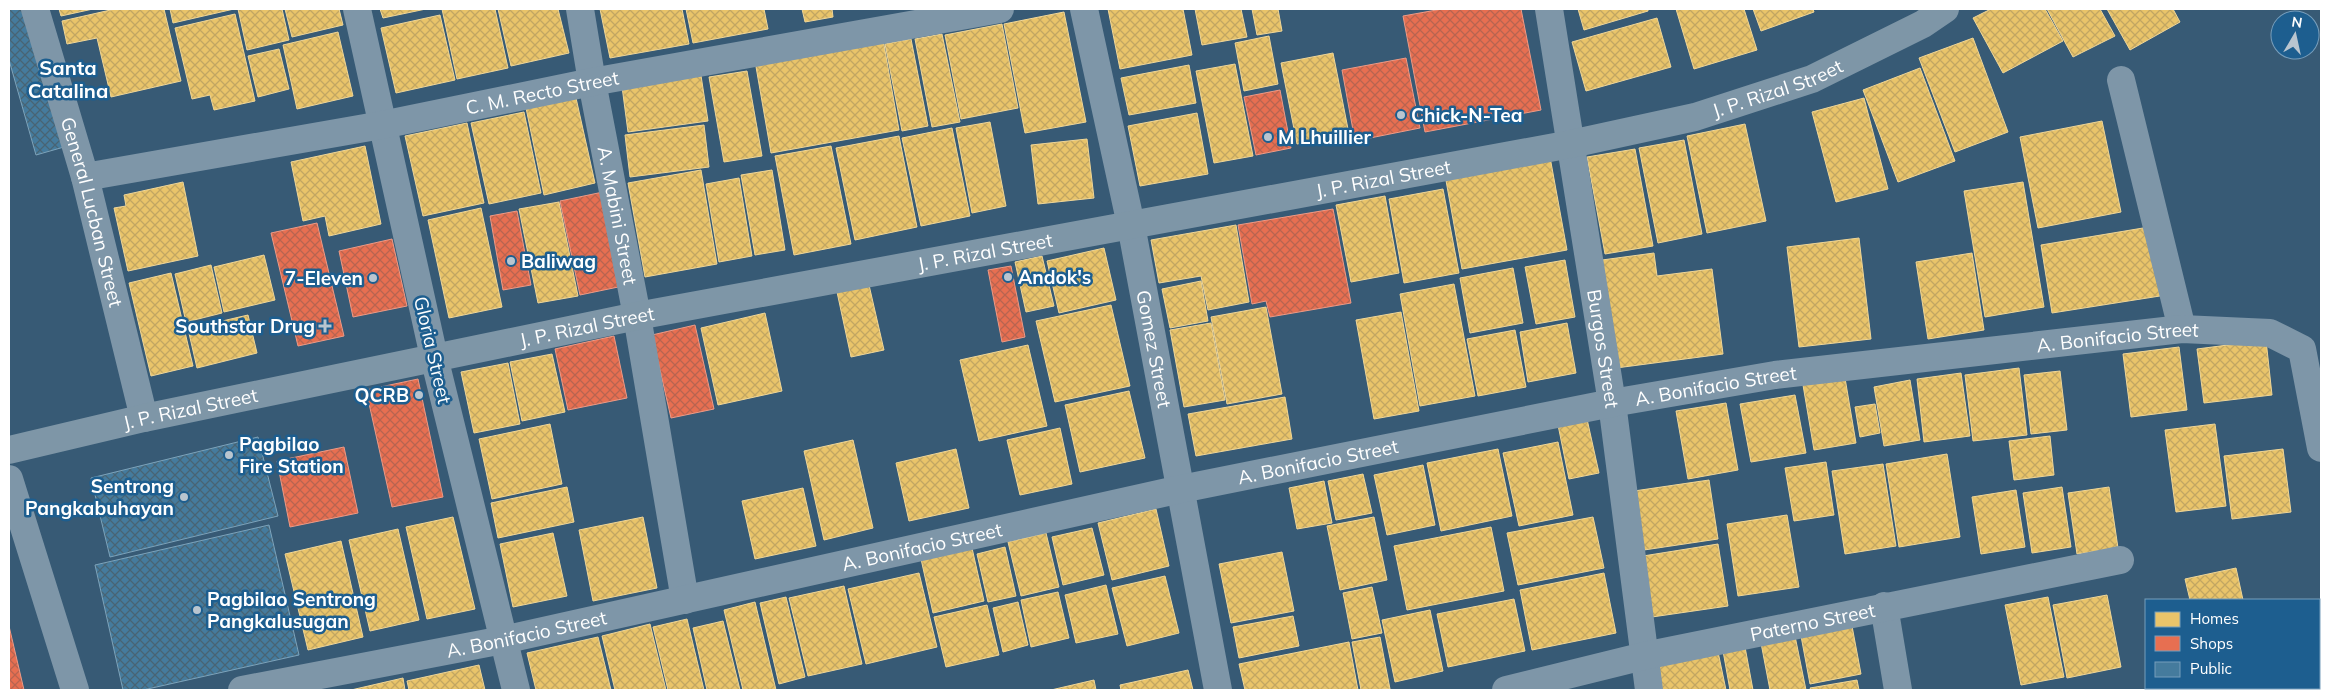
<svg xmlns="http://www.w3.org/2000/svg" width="2330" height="699" viewBox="0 0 2330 699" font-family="Mulish,sans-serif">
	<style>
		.homes { fill: url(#homes-cross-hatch); stroke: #f0d697 }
		.shops { fill: url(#shops-cross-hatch); stroke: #ee9a85 }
		.public { fill: url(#public-cross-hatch); stroke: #7da3ba }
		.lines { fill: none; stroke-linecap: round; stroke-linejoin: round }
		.minor { stroke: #7e96a8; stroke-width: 28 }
		.tertiary { stroke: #7e96a8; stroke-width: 28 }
		.primary { stroke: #7e96a7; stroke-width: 28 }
		.poi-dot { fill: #b9c5cf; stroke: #1d5e8f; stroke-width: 2 }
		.labels { text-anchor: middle; stroke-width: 5; stroke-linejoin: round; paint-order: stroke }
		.street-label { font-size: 19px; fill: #fff; stroke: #1d5e8f }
		.poi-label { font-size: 19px; font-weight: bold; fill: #fff; stroke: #1d5e8f; text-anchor: start }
		.neighbourhood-label { font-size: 20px; font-weight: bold; fill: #fff; stroke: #1d5e8f }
	</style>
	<defs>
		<pattern id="homes-cross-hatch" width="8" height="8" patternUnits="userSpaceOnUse" patternTransform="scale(1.25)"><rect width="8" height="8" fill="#e9c46a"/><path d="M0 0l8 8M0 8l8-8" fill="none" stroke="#c2a662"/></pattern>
		<pattern id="shops-cross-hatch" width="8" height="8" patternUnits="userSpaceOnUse" patternTransform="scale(1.25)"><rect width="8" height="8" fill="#e76f51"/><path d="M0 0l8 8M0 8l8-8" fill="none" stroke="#b86450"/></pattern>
		<pattern id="public-cross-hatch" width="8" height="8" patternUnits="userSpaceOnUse" patternTransform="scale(1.25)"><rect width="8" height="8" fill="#457b9d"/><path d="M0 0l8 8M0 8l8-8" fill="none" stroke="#486474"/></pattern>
	</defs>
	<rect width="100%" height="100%" fill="#375a75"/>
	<path class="homes" d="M59,9h34l-32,7z
		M115,9h49l17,72 -70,16 -14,-59 -30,6 -5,-23z
		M170,9h64l-61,14z
		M238,9h44l7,31 -42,10z
		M285,9h54l4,16 -51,12z
		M380,9h46l-43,9z
		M442,9h53l13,59 -51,11z
		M498,9h60l11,44 -58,13z
		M600,9h82l7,35 -79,14z
		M686,9h78l4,20 -75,14z
		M802,9h30l1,8 -28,5z
		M1108,9h75l9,46 -72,14z
		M1195,9h46l6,28 -45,8z
		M1252,9h26l4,22 -25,4z
		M1578,9h70v2l-64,19z
		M1676,9h68l13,41 -63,19z
		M1753,9h60l1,3 -53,19z
		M1991,9h54l18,32 -60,32 -30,-55z
		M2047,9h53l15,27 -42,21z
		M2107,9h66l7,13 -50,28z
		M1064,12l22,110 -61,11 -21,-109z
		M235,14l20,87 -41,9 -4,-15 -18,4 -17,-71z
		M440,15l15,65 -59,13 -15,-65z
		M1657,18l14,49 -85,24 -14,-49z
		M1002,24l16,84 -57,11 -16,-84z
		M338,32l15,64 -56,13 -14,-64z
		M942,34l18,88 -28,5 -17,-88z
		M1269,36l9,48 -34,7 -9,-48z
		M1973,38l35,94 -53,20 -36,-94z
		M883,39l16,91 -128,23 -16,-92z
		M911,39l17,87 -26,5 -17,-87z
		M279,49l10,40 -31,8 -10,-41z
		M1333,53l16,81 -52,10 -16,-81z
		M1235,64l18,92 -39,7 -18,-92z
		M1189,65l7,38 -67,12 -8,-37z
		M1920,68l35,93 -57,21 -35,-92z
		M700,69l8,52 -80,11 -7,-53z
		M747,71l15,85 -38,6 -15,-85z
		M576,98l19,85 -51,12 -18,-87z
		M1864,98l24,91 -52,13 -24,-90z
		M524,112l17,81 -52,11 -18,-81z
		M1197,113l11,61 -68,12 -12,-60z
		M2102,121l19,91 -83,16 -18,-91z
		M990,122l16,84 -34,7 -16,-85z
		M467,123l17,80 -61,13 -18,-80z
		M1745,124l21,97 -59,12 -20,-97z
		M704,125l5,42 -79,10 -5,-42z
		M952,128l18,88 -49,10 -19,-88z
		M899,136l18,91 -62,13 -19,-92z
		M1087,139l7,59 -56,6 -7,-59z
		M1684,140l18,94 -44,9 -19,-95z
		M365,146l16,78 -52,12 -4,-20 -22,5 -12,-59z
		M831,146l20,98 -57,11 -19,-99z
		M1635,149l18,97 -48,8 -18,-97z
		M1550,157l17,93 -105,19 -17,-94z
		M701,170l16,94 -72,13 -17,-94z
		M772,170l13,80 -30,5 -14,-80z
		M739,178l13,78 -33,6 -13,-78z
		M183,182l15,74 -70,15 -14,-63 12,-2 -2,-11z
		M2023,182l21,125 -59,10 -21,-126z
		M1443,189l16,84 -55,10 -15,-84z
		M1385,196l14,77 -48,9 -15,-77z
		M559,202l19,94 -40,7 -19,-94z
		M481,208l21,99 -53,11 -21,-98z
		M1236,225l13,77 -41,8 -7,-34 -42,7 -8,-43z
		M2149,227l11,69 -108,17 -11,-68z
		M1859,238l12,101 -72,8 -12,-100z
		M1104,248l12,52 -57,13 -12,-52z
		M1654,253l3,23 55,-7 11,85 -107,14 -14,-108z
		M1972,253l12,77 -56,9 -12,-77z
		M264,255l11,45 -51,12 -10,-45z
		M1042,256l12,50 -28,6 -11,-50z
		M1565,260l10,57 -39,7 -11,-57z
		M211,265l11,48 -36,9 -11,-48z
		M1513,268l10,55 -53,10 -10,-55z
		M171,273l22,93 -42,10 -22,-93z
		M1201,281l7,40 -38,7 -8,-39z
		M1454,284l21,112 -55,10 -20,-112z
		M869,285l15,65 -33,7 -14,-65z
		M1111,305l19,81 -75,16 -19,-81z
		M1266,307l16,87 -55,10 -16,-87z
		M1401,312l18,99 -45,8 -18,-99z
		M765,313l17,78 -64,14 -17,-77z
		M248,315l9,38 -60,15 -9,-39z
		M1211,323l14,77 -41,7 -14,-77z
		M1567,323l9,50 -48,9 -8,-50z
		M1515,330l11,57 -48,9 -11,-57z
		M2266,340l6,55 -68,8 -7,-54z
		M1028,345l19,81 -68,15 -19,-81z
		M2179,347l8,63 -56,7 -8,-63z
		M552,354l13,58 -43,9 -12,-59z
		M508,363l12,61 -46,9 -13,-61z
		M2019,368l8,67 -54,6 -8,-66z
		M2060,371l7,59 -36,4 -7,-59z
		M1961,373l9,63 -46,6 -7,-63z
		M1845,378l11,65 -42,7 -11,-65z
		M1910,380l10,60 -36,6 -10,-59z
		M1129,391l16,67 -65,14 -15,-67z
		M1795,395l11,58 -55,9 -11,-58z
		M1285,397l7,42 -96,17 -8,-42z
		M1726,403l12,67 -50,9 -12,-68z
		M1875,404l5,29 -20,4 -5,-30z
		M1587,419l12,54 -30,6 -11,-54z
		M550,424l12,60 -70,15 -13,-60z
		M2215,424l11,82 -50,6 -11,-82z
		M1060,428l12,56 -52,11 -13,-55z
		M2050,436l4,39 -40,5 -5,-39z
		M853,440l20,88 -49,12 -20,-89z
		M1558,442l15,73 -54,11 -16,-73z
		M956,449l13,59 -60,13 -13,-58z
		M1498,449l14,67 -71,15 -14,-68z
		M2283,449l8,63 -59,7 -8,-63z
		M1947,454l13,83 -61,10 -13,-83z
		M1826,462l8,53 -40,6 -9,-53z
		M1883,464l13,82 -51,8 -13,-83z
		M1423,465l12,60 -48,10 -13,-60z
		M1363,474l9,39 -36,7 -8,-39z
		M1709,480l9,59 -74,11 -10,-59z
		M1324,481l8,42 -35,6 -8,-41z
		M567,487l7,35 -76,16 -7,-35z
		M2062,487l9,60 -39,6 -9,-60z
		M2109,487l9,61 -41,6 -9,-61z
		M803,488l13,58 -61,13 -13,-58z
		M2016,490l9,57 -44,7 -9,-57z
		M1156,509l13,57 -57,14 -14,-57z
		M1787,515l12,72 -61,9 -11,-72z
		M453,517l22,92 -48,10 -21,-92z
		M643,517l14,71 -64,13 -14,-71z
		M1374,517l13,63 -47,10 -13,-64z
		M1593,517l11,51 -86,17 -11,-52z
		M1491,527l13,64 -97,19 -13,-64z
		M1092,528l12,47 -41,10 -11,-48z
		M398,529l21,91 -49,11 -21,-91z
		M553,533l14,63 -54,11 -13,-63z
		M1046,533l13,54 -38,9 -13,-54z
		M341,541l22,96 -55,13 -23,-96z
		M1718,544l10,62 -76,11 -9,-61z
		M1005,547l11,49 -28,6 -11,-48z
		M972,548l12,53 -51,12 -12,-54z
		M1282,552l12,59 -63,12 -12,-59z
		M2236,568l7,32h-53l-5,-21z
		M919,573l18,74 -71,17 -18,-75z
		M1604,573l12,60 -84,17 -12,-60z
		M1165,576l14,57 -52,13 -15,-58z
		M1106,585l12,49 -42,9 -11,-48z
		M844,586l18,78 -54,12 -19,-78z
		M1372,587l10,46 -30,6 -9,-46z
		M1058,592l11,46 -38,9 -10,-47z
		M2107,595l14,72 -54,11 -14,-73z
		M786,597l19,80 -26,7 -19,-81z
		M2048,597l16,80 -43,8 -16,-80z
		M1514,599l11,52 -77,16 -11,-53z
		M755,602l21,88h-33l-19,-80z
		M1018,602l10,43 -25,7 -10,-44z
		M987,605l12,50 -53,12 -12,-50z
		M1430,610l13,61 -48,11 -13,-62z
		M1293,616l6,30 -60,12 -6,-31z
		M687,619l17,71h-36l-15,-63z
		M723,621l17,69h-33l-14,-62z
		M650,624l16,66h-51l-13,-54z
		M1852,626l9,48 -51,10 -9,-48z
		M1795,636l11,54h-36l-9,-47z
		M598,637l13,53h-75l-9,-37z
		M1380,637l10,52 -29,1 -9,-48z
		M1349,642l9,48h-113l-6,-26z
		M1717,647l9,43h-66l-6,-30z
		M1745,647l8,43h-23l-7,-39z
		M2319,648l2,1v38h-2z
		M479,665l6,25h-76l-2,-9z
		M1188,670l5,20h-72l-1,-5z
		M403,678l2,12h-54z
		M1094,680l2,10h-45z
		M1857,680l2,10h-48l-1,-2z
		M2161,688h48l1,2h-49z
		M2279,688h39l-8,2h-30z"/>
	<path class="shops" d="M1442,9h79l20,101 -116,22 -22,-116z
		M1406,58l14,70 -65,13 -13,-71z
		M1280,90l11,58 -35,7 -12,-58z
		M603,192l20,94 -43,9 -20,-94z
		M1333,209l18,94 -81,14 -4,-16 -14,3 -14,-79z
		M517,211l14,74 -28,5 -13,-74z
		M317,223l27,113 -46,10 -27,-113z
		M392,239l15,67 -54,11 -14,-66z
		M1011,266l14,71 -23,5 -14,-72z
		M695,325l19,84 -43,9 -19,-83z
		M614,336l13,62 -59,12 -13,-61z
		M418,379l25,118 -51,10 -26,-117z
		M344,447l14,66 -68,14 -13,-66z
		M9,626l15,64h-15z"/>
	<path class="public" d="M9,9h24l38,136 -35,10 -27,-95z
		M258,437l20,79 -168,41 -19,-79z
		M269,525l30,130 -156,35h-20l-28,-125z"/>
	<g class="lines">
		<g class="minor">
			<path id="s1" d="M35,9l50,168 59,241"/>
			<path d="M357,9l77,348"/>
			<path id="s2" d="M580,9l12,73 45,234 48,284"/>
			<path id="s3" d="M1549,9l63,394 37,287"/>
			<path d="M2121,80l61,249"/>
			<path id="s4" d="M85,177l297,-52 210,-43 408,-73"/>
			<path id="s5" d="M1131,225l87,465"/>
			<path d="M9,479l66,211"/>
			<path d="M1884,606l14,84"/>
			<path id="s6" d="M242,690l261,-50 678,-151 431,-86 163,-28 407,-46 88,4 32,16 19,99"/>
			<path id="s7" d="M1506,690l138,-34 476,-96"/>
		</g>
		<path class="tertiary" d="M1084,9l47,216
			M434,357l82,333"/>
		<path class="primary" id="s8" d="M9,450l135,-32 493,-102 934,-172 124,-27 117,-38 111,-55 22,-15"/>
	</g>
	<g class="poi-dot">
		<circle cx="1401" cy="115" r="5"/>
		<circle cx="1268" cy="137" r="5"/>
		<circle cx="511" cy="261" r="5"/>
		<circle cx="1008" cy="277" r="5"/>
		<circle cx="373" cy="278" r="5"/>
		<path d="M322.5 318.5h5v5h5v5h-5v5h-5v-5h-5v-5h5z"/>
		<circle cx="419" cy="395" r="5"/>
		<circle cx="229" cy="455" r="5"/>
		<circle cx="184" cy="497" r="5"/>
		<circle cx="197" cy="610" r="5"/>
	</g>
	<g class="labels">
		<g class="street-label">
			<text dy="7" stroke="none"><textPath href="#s8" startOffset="1806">J. P. Rizal Street</textPath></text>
			<text dy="7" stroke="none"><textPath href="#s4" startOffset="465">C. M. Recto Street</textPath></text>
			<text dy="7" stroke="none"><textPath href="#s8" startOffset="1401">J. P. Rizal Street</textPath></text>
			<text dy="7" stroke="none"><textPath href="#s1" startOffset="211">General Lucban Street</textPath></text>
			<text dy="7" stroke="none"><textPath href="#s2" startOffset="210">A. Mabini Street</textPath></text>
			<text dy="7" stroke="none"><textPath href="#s8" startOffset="996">J. P. Rizal Street</textPath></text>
			<text dy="7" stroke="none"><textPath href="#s8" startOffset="591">J. P. Rizal Street</textPath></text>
			<text dy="7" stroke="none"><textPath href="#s6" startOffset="1910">A. Bonifacio Street</textPath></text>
			<text dy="7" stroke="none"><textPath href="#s5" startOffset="126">Gomez Street</textPath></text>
			<text dy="7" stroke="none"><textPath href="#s3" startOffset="344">Burgos Street</textPath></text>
			<text transform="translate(433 350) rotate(77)" y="7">Gloria Street</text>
			<text dy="7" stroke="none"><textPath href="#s6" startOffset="1505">A. Bonifacio Street</textPath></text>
			<text dy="7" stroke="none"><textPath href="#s8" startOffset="186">J. P. Rizal Street</textPath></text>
			<text dy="7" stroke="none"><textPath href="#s6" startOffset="1100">A. Bonifacio Street</textPath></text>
			<text dy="7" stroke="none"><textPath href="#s6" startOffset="695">A. Bonifacio Street</textPath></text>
			<text dy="7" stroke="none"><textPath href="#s7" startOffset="314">Paterno Street</textPath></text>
			<text dy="7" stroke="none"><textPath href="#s6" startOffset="290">A. Bonifacio Street</textPath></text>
		</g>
		<g class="poi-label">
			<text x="1411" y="122">Chick-N-Tea</text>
			<text x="1278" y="144">M Lhuillier</text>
			<text x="521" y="268">Baliwag</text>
			<text x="1018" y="284">Andok's</text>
			<text x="363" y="285" text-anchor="end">7-Eleven</text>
			<text x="315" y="333" text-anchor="end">Southstar Drug</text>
			<text x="409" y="402" text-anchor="end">QCRB</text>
			<text x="239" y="451">Pagbilao<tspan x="239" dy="22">Fire Station</tspan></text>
			<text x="174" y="493" text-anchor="end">Sentrong<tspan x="174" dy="22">Pangkabuhayan</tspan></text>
			<text x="207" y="606">Pagbilao Sentrong<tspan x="207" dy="22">Pangkalusugan</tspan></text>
		</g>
		<g class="neighbourhood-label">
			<text x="68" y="75">Santa<tspan x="68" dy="23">Catalina</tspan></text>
		</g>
	</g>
	<rect width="2330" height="699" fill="none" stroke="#ffffff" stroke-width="20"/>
	<rect x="2145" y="599" width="175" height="90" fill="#1d5e8f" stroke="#779ebc"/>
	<rect x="2155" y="612" width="25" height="15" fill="#e9c46a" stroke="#779ebc"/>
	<text x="2190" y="624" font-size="15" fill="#ffffff">Homes</text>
	<rect x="2155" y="636" width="25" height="15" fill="#e76f51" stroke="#779ebc"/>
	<text x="2190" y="649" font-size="15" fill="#ffffff">Shops</text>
	<rect x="2155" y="662" width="25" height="15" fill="#457b9d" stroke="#779ebc"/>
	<text x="2190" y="674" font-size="15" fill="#ffffff">Public</text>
	<g transform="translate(2295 35) rotate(9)"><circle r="24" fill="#1d5e8f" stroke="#779ebc"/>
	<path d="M0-4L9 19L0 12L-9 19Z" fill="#b9c5cf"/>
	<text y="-8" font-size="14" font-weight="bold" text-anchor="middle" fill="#ffffff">N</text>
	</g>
</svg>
